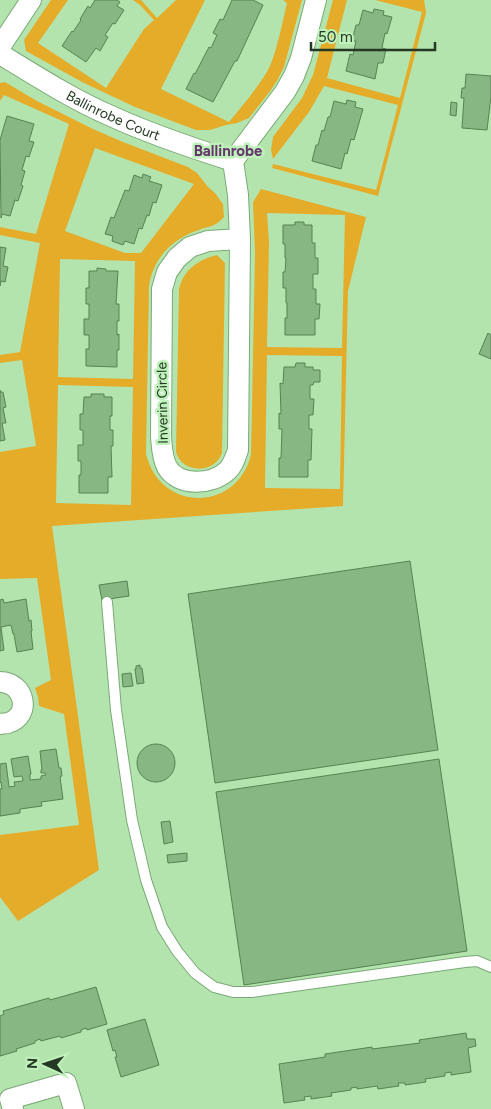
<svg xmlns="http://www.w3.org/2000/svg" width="491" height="1109" viewBox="0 0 491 1109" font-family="Figtree,sans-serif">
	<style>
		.green { fill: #e5ac29; fill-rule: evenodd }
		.building { fill: #87b783; stroke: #568352 }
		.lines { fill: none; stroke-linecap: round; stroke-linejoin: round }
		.service-casing { stroke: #7aa976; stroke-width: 12 }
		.minor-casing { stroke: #7aa976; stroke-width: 22 }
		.service { stroke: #fff; stroke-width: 10 }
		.minor { stroke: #fff; stroke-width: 20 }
		.labels { text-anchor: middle; stroke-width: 5; stroke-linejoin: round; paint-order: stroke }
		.street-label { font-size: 14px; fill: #253823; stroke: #bff1ba }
		.neighbourhood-label { font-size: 15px; font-weight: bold; fill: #65376c; stroke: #bff1ba }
	</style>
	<rect width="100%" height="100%" fill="#b3e4ae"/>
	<path class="green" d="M51,0h17l-30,43 68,45 38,-59 10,-9 -14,-15 -7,-5h8l16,18 19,-18h29l-44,89 68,33c12,-15 33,-39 41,-56 8,-20 12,-42 17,-63l-4,-3h19l-18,67 -6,12 -7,11 -22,28 -12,5 -11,2 -16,5h-14l-61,-23 -53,-25 -56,-31 -2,-11z
		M333,0h14l-20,78 73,20 22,-86 -47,-12h49l2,13 -48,183 -106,-28 1,-4 103,26 22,-85 -74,-19 -15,26 -36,47 -2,-9 2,-13 29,-39 11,-23z
		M5,82l32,19 56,28 30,13 65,25 9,6 11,14 7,6 8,11 1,13c-10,11 -16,9 -28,14 -25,9 -43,28 -47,55l-3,168c14,58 90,59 105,1l4,-201 -2,-52 8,-13 105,28 -18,74 -5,215 -291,20 47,344 -81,51 -18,-24v-62l79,-10 -15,-111 -25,-8 -1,-9 -3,-9 16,-8 -14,-102 -37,1v-127l36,-6 -14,-86 -22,3v-8l20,-3 20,-109 -40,-8v-8l36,7 33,-110 -65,-29 -4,6v-18zM95,148l99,36 -53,69h-16l-60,-22zM267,213l78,2 -3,133 -75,-1 2,-105zM60,259l75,2 -2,118 -75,-2zM267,355l75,1 -2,133 -75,-1zM58,385l75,2 -2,118 -75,-2z
		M217,255l8,8 -3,190c-7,21 -40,21 -46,-1l3,-163c5,-20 19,-29 38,-34z"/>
	<path class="building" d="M95,0h22l3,2 -3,4 7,4 -9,14 -2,-1 -8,12 3,2 -8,14 -4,-3 -10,14 -24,-16 10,-15 1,1 8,-12 -1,-1 8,-13 2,2z
		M232,0h21l10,5 -26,56h-2l-22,41 -27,-13 8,-16 1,1 14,-27 2,1 6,-13 -4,-2 7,-14 3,1z
		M374,9l10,2 -1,4 9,2 -5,17 -2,-1 -3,15 4,1 -3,14h-5l-3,16 -29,-8 4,-17 3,1 3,-14h-4l4,-16h3l4,-15 10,3z
		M466,74l25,2v20l-4,34 -25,-2 2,-30h-3l1,-10h3z
		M347,100l9,2 -1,5 8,2 -9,31 -3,-1 -4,15 -2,-1 -4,16 -29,-8 4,-16h2l4,-15 2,1 4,-14h2l4,-16 12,3z
		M451,102l6,1 -1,13 -6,-1z
		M7,116l27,8 -5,17 5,1 -5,15 -3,-1 -4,14 3,1 -4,14 2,1 -5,15 -3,-1 -5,16 -8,-2 -1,4 -1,-78z
		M143,174l8,3 -2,4 13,4 -6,18 -3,-1 -4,14 -2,-1 -5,14 -3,-1 -5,16 -9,-3 -2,4 -11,-4 1,-5 -8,-2 6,-17 3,1 11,-28 4,1 5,-16 8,3z
		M295,222h9v3h8v18h3v15h3v16h-5v15h3v15h4l-1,15h-4v16h-30v-17h2v-15h-1v-15h-3v-16h2l1,-14h-1v-14h-2v-19h12z
		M0,247l6,1 -3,18 5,1 -3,15 -4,-1 -1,5z
		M97,268l9,1v2h12l-2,33h3v17h-2v14l2,-1v16h-2v17l-31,-1v-17h3v-14h-5v-16h5v-15h-3v-16h3v-17h8z
		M488,333l3,2v24l-12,-5z
		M296,363h9v4h8v3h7v12h-6l-1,3h-3v14h4l-1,16h-4v14h3l-1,31h-3v17h-29v-19h2l1,-29h-3v-16l2,1 -1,-31 3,1 1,-17h11z
		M0,390v2h3l3,15 -3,1 3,15h-4l3,17 -5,1z
		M91,394h13v3h8v19h-2v14h3v16h-2l1,31h-4v16h-29v-18h2v-14h-3v-16h5v-15h-3v-16h3l1,-17h7z
		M410,561l28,189 -223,33 -27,-189z
		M127,581l2,15 -27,4 -3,-15z
		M3,599l1,4 22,-4 3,22 2,-1 1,11h-1l2,18 -16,3 -3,-18h-1l-2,-9 -10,2 3,23 -4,1v-51z
		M140,665v3h2l2,15 -7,1 -2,-15h1v-3z
		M131,673l2,13 -10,1 -1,-13z
		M137 763a19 19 0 1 1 38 0a19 19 0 1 1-38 0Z
		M56,749l3,19h2l1,8 -2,1 3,22 -22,3 1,4 -22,3v4l-20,3v-27h2l-1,-7 -1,1v-19l6,-1 3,24 6,-1 -1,-4 9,-1 -1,-5 -8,1 -3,-18 17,-3 3,18h-1v6l11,-1v-3l5,-1 -1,-2h-4v-3h1l-2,-19z
		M439,759l28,192 -223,34 -28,-193z
		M170,821l3,21 -9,2 -3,-22z
		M187,853v8l-19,2 -1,-8z
		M96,987l11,37 -20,6 -1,-2 -5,2v2l-20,6 -1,-2 -19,5 -1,-2 -5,2v2l-19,6 1,2 -17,5v-40l4,-2 -1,-3 46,-13 1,2z
		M145,1019l14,46 -38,12 -6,-20h2l-2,-7 -2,1 -6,-21z
		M466,1033l1,6h8l1,7 -8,2 3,24 -20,3v-3l-6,1v3l-20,3 1,3 -21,3v-2h-7l1,3 -21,3 -1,-3 -20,3v-2l-6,1v2l-20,3 1,3 -21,3v-3l-7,1 1,3 -21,3 -5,-39 46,-7v-3l47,-7v2l48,-6 -1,-3z"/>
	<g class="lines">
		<g class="service-casing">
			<path id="service" d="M107,602l9,108 16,110 14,60 16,47 15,24 18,22 19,14 19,5h19l213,-30 12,-1 14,6"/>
		</g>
		<g class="minor-casing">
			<g id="minor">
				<path d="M0,47l31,-47"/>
				<path id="s1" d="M0,54c36,22 72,45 111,62 39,18 81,32 122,45"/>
				<path d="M233,161l5,34 2,44 -2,211c-3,8 -5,16 -11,21 -15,14 -49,16 -60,-4 -5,-9 -5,-20 -6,-30l1,-148 5,-17 10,-14 13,-11 18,-6 32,-2"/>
				<path d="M233,161l52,-69 9,-16 7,-18 15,-58"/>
				<path d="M0,682c25,0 32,34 8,41 -2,1 -5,0 -8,1"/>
				<path d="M13,1109l-3,-10 56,-16 8,26"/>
			</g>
		</g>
		<use href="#service" class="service"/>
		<use href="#minor" class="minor"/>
	</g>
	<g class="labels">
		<g class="street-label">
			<text dy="5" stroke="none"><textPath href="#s1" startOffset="129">Ballinrobe Court</textPath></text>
			<text transform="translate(162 403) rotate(-91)" y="5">Inverin Circle</text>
		</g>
		<g class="neighbourhood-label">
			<text x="228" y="156">Ballinrobe</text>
		</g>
	</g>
	<g transform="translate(45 1064) rotate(273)" stroke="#bff1ba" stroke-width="4" paint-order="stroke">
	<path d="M0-4L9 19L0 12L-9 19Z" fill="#253823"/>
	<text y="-8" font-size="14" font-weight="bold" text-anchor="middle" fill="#253823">N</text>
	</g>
	<path d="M311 42v8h124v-8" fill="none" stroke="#253823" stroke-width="2.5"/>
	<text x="318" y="42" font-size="15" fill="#253823" stroke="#bff1ba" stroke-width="4" paint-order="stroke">50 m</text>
</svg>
